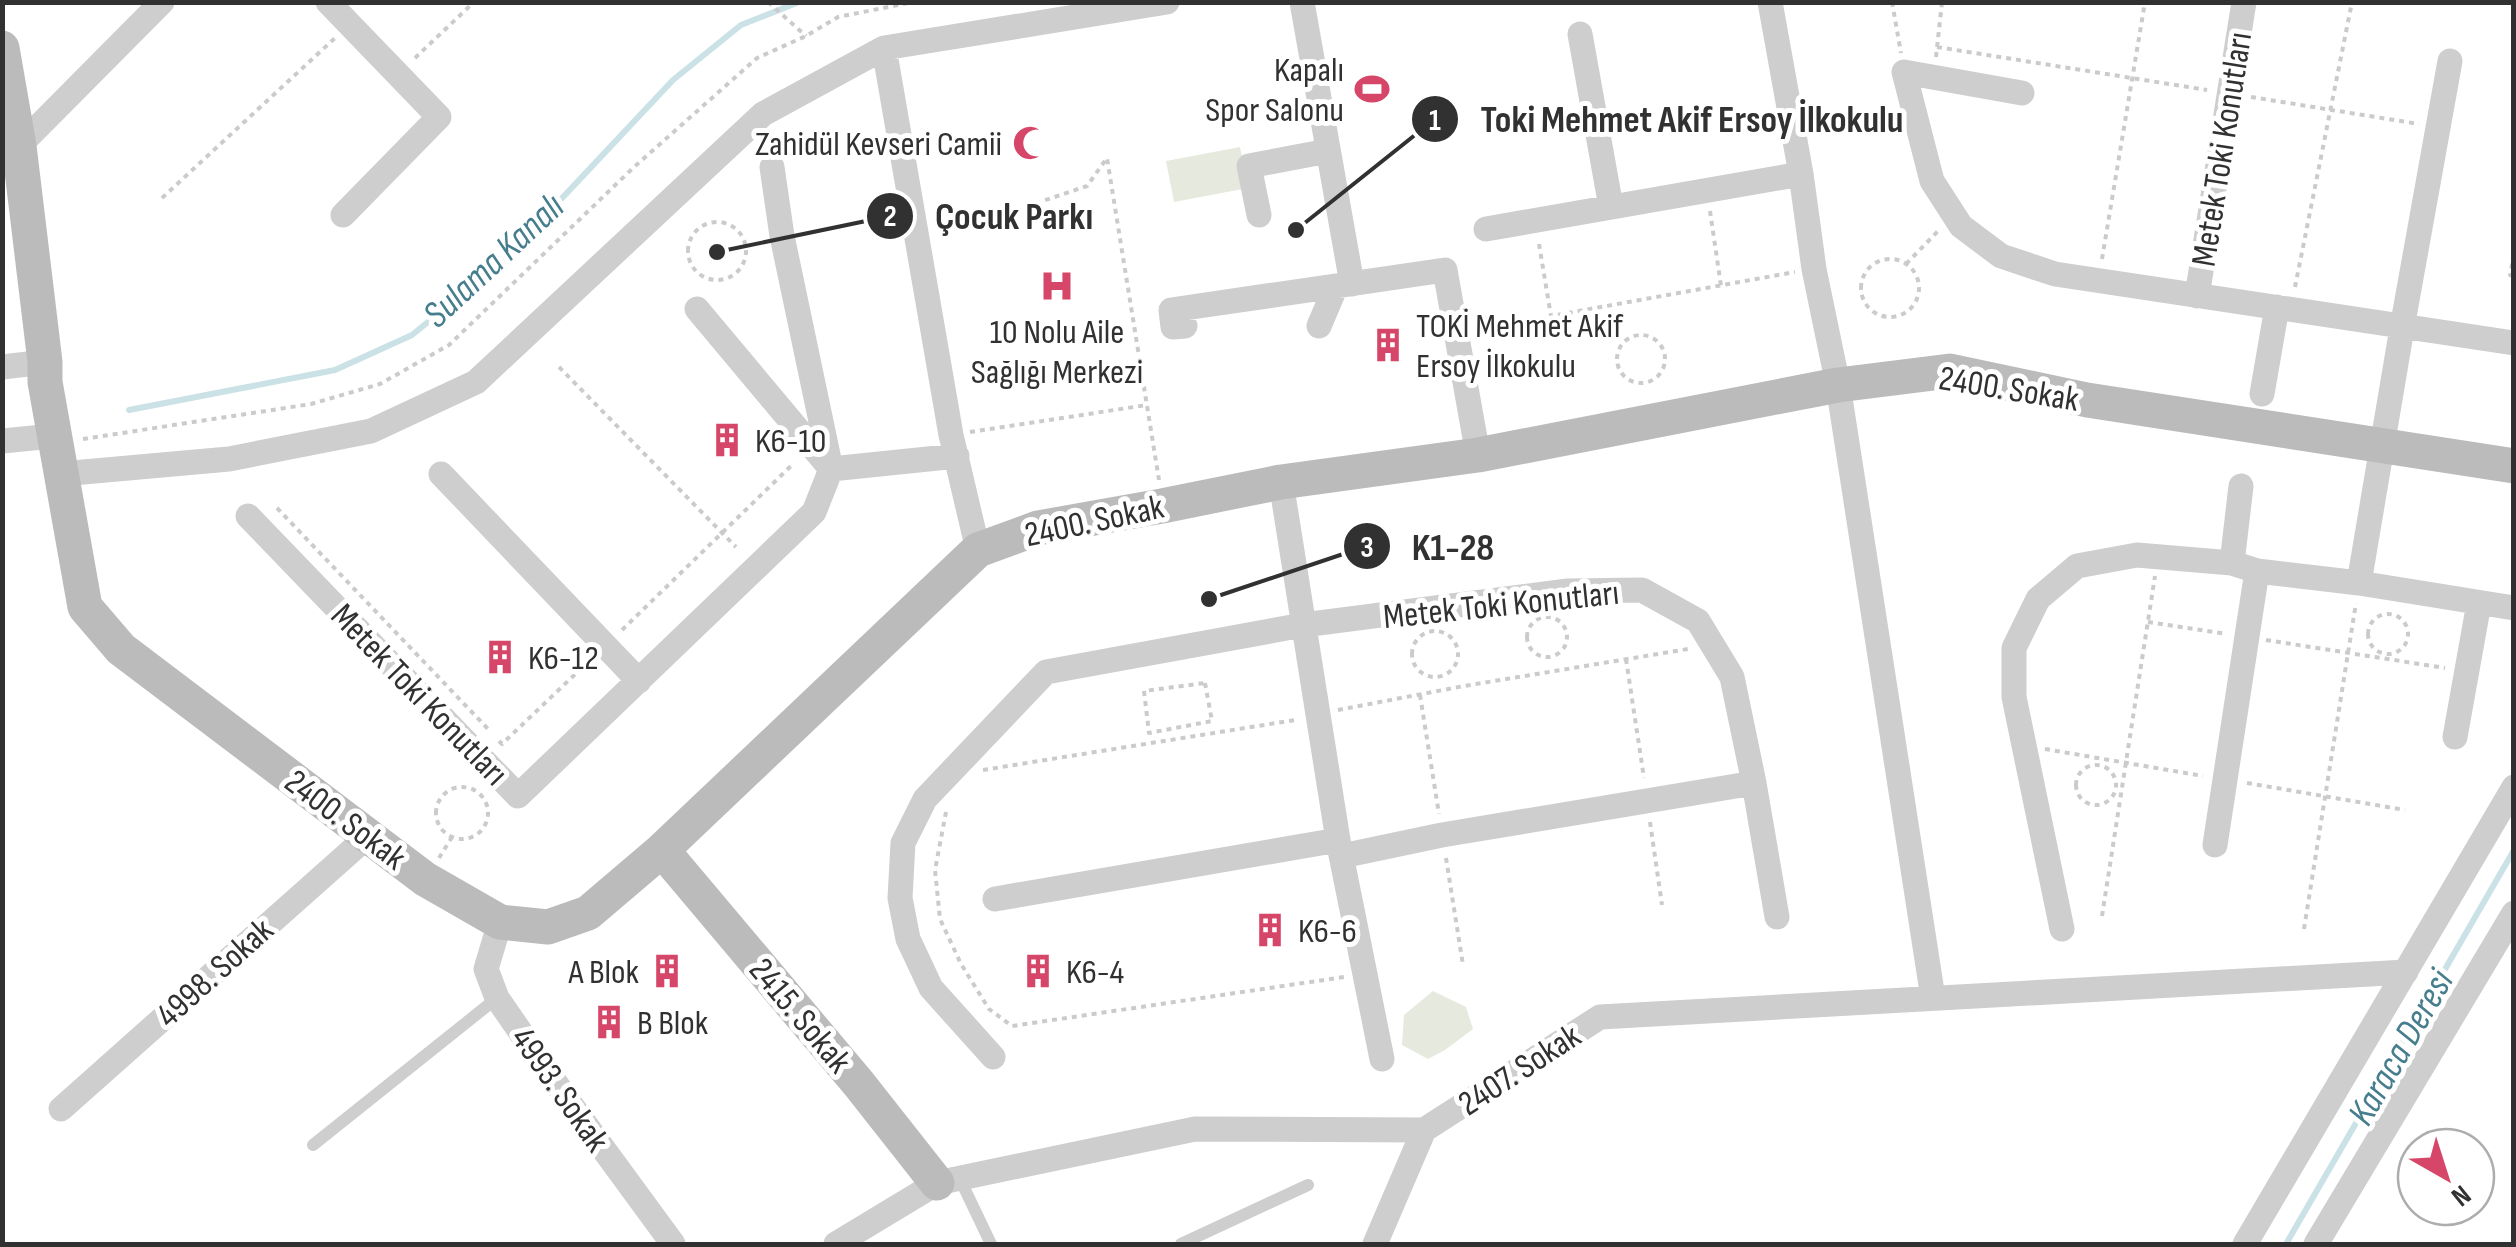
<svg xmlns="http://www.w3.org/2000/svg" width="2516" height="1247" viewBox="0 0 2516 1247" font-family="'Sofia Sans Condensed',sans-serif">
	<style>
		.green { fill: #e6eade }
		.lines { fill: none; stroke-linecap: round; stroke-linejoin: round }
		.stream { stroke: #cae1e6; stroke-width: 6 }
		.path { stroke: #cbcbcb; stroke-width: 4; stroke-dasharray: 5 5; stroke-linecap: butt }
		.lane { stroke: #cecece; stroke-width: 12 }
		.street { stroke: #cecece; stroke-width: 25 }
		.secondary { stroke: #bbb; stroke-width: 35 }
		.labels { text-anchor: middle; stroke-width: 10; stroke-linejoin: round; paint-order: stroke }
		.poi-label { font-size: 35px; fill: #313131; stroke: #fff; text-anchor: start }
		.street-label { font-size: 35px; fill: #313131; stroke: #fff }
		.water-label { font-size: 38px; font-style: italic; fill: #467e8d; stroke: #fff }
		.leader { fill: none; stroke: #313131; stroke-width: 4 }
		.callout-dot { fill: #313131; stroke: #fff; stroke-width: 4 }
		.mark-label { font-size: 30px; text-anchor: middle; font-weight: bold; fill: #fff }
		.callout-label { font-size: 38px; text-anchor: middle; font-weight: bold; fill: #313131; stroke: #fff; stroke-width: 10; stroke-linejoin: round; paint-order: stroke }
	</style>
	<rect width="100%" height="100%" fill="#fff"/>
	<path class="green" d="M1240,147l8,41 -74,14 -8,-41z
		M1433,991l33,16 7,22 -28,21 -17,9 -26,-14 2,-30z"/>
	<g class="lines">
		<path class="stream" d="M129,410l206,-40 77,-35 92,-75 169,-180 68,-55 58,-23
			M2286,1244l228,-394"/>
		<path class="path" d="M768,2l38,34
			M1892,2l9,51
			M1937,47l270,43
			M1936,57l6,-55
			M415,58l59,-56
			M2251,97l168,27
			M162,198l173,-160
			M1710,211l11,75
			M688 251a29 29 0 1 1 58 0a29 29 0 1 1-58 0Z
			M939,229l89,-23 59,-20 20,-28 52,322
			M1539,244l12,72 244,-44
			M2514,254l-4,21 4,1
			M1861 288a29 29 0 1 1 58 0a29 29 0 1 1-58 0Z
			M2102,259l43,-257
			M1906,264l34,-35
			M2295,287l57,-285
			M1617 359a24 24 0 1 1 48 0a24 24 0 1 1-48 0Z
			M559,367l177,180
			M970,432l177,-27
			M83,439l228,-35 69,-20 69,-39 184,-177 124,-110 49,-22 32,-19 75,-15
			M277,508l212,222
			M2368 634a20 20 0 1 1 40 0a20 20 0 1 1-40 0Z
			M1527 637a20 20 0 1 1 40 0a20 20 0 1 1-40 0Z
			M2148,622l79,12
			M622,630l172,-167
			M1412 654a23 23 0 1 1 46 0a23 23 0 1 1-46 0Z
			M2266,640l179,28
			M1626,659l18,119
			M1205,683l7,38 -63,12 -5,-42z
			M1420,695l19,119
			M1338,710l126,-24 224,-37
			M499,741l3,3 87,-83
			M2045,749l158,27
			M2076 785a20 20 0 1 1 40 0a20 20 0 1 1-40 0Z
			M983,770l312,-50
			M2247,783l158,27
			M436 813a26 26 0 1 1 52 0a26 26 0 1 1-52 0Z
			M946,812l-11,58 5,49 21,45 28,45 23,17 332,-49
			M1650,822l12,83
			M439,858l13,-21
			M1446,858l17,107
			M2102,916l53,-340
			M2304,929l52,-326"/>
		<path class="lane" d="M313,1145l184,-147
			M959,1177l32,67
			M1181,1244l127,-59"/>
		<path class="street" d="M328,2l111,115 -96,98
			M1302,2l50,282
			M1770,2l31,172 13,95 24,116 95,613
			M1580,34l31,173
			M884,48l67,387 27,115
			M2022,93l-118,-21 28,109 29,45 40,30 54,18 459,69
			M19,146l143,-144
			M1259,215l-10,-49 79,-15
			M1486,229l315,-55
			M2197,296l47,-294
			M697,309l134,160 126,-13
			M1185,326l-12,1 -2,-17 274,-40 33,185
			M1319,326l17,-40
			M2,367l43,-5
			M2262,394l15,-87
			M2,441l51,-5
			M61,474l168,-15 142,-28 105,-49 287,-268 121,-66 283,-46
			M441,474l198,207
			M1281,482l57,358 44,219
			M248,516l270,280 296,-284 17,-43 -49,-233 -10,-69
			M2232,563l9,-77
			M2359,583l43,-255 48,-267
			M2455,737l24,-134
			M2215,845l42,-274
			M1342,856l100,-21 312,-52
			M995,899l343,-59
			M500,922l-14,47 11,29 69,100 107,146
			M2062,929l-48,-232v-49l24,-49 39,-33 60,-11 95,8 25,8 102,12 155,25
			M993,1057l-62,-69 -23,-49 -8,-41 3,-55 22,-44 121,-127 257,-47 265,-34 74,-1 56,31 34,56 22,106 23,134
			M61,1109l307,-273
			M836,1244l101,-61 258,-54 229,1 176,-113 806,-45
			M1375,1244l49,-114
			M2245,1244l269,-457
			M2316,1244l198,-331"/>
		<path class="secondary" d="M2,48l17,98 26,216v20l40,225 36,42 304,230 75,43 48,5 40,-14 74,-63 316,-300 60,-22 124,-22 119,-24 197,-27 360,-70 112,-14 137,29 427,66
			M662,850l197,234 78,99"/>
	</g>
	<defs>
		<g id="stadium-bare" transform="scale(2.7)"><path d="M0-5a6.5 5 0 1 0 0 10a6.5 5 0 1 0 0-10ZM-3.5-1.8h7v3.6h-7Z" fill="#d64669" stroke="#fff" stroke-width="2.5" paint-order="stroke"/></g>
		<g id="mosque-bare" transform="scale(2.7)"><path d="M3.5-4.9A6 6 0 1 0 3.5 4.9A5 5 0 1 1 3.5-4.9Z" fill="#d64669" stroke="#fff" stroke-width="2.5" paint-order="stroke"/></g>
		<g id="hospital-bare" transform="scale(2.7)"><path d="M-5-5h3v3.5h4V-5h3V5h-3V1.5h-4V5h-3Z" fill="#d64669" stroke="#fff" stroke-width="2.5" paint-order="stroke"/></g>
		<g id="building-bare" transform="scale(2.7)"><path d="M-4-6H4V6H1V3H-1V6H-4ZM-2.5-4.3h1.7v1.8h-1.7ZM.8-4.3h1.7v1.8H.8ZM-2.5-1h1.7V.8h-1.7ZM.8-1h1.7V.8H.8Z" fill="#d64669" stroke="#fff" stroke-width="2.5" paint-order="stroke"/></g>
	</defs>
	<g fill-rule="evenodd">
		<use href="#stadium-bare" x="1372" y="89"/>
		<use href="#mosque-bare" x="1030" y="143"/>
		<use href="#hospital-bare" x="1057" y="286"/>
		<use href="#building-bare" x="1388" y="345"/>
		<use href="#building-bare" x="727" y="440"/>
		<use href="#building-bare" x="500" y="657"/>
		<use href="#building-bare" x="1270" y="930"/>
		<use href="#building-bare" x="667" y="971"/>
		<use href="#building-bare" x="1038" y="971"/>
		<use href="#building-bare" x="609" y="1022"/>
	</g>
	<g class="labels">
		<g class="poi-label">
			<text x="1344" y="81" text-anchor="end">Kapalı<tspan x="1344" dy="40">Spor Salonu</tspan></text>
			<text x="1002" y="155" text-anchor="end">Zahidül Kevseri Camii</text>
			<text x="1416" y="337">TOKİ Mehmet Akif<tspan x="1416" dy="40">Ersoy İlkokulu</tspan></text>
			<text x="1057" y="343" text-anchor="middle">10 Nolu Aile<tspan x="1057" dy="40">Sağlığı Merkezi</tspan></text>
			<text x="755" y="452">K6-10</text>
			<text x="528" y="669">K6-12</text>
			<text x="1298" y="942">K6-6</text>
			<text x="639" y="983" text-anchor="end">A Blok</text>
			<text x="1066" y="983">K6-4</text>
			<text x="637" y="1034">B Blok</text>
		</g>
		<g class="street-label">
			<text transform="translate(2221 149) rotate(-81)" y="12">Metek Toki Konutları</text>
			<text transform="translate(2009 388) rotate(9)" y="12">2400. Sokak</text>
			<text transform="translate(1094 520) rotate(-12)" y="12">2400. Sokak</text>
			<text transform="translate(1501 604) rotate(-6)" y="12">Metek Toki Konutları</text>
			<text transform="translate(420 694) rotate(46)" y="12">Metek Toki Konutları</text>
			<text transform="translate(346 819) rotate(37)" y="12">2400. Sokak</text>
			<text transform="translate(214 972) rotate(-42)" y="12">4998. Sokak</text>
			<text transform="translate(801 1015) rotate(50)" y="12">2415. Sokak</text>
			<text transform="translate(1519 1069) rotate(-33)" y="12">2407. Sokak</text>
			<text transform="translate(561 1089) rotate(55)" y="12">4993. Sokak</text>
		</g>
		<g class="water-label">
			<text transform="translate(493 260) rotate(-43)" y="13">Sulama Kanalı</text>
			<text transform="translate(2400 1047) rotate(-60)" y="13">Karaca Deresi</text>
		</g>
	</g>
	<path class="leader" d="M1296 230L1435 119M717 252L890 216M1209 599L1367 546"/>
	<g class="callout-dot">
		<circle cx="1296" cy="230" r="10"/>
		<circle cx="717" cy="252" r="10"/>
		<circle cx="1209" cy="599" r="10"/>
		<circle cx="1435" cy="119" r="25"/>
		<circle cx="890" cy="216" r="25"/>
		<circle cx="1367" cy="546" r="25"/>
	</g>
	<g class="mark-label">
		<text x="1435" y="130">1</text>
		<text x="890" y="226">2</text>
		<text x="1367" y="557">3</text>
	</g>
	<g class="callout-label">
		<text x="1692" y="132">Toki Mehmet Akif Ersoy İlkokulu</text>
		<text x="1014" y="229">Çocuk Parkı</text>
		<text x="1453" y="560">K1-28</text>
	</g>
	<rect width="2516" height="1247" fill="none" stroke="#313131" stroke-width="10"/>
	<g transform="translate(2446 1177) rotate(141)"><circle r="48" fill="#ffffff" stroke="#adadad" stroke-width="2.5"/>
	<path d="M0-8L18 38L0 25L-18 38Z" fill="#d64669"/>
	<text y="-15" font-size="28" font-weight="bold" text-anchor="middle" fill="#313131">N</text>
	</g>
</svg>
